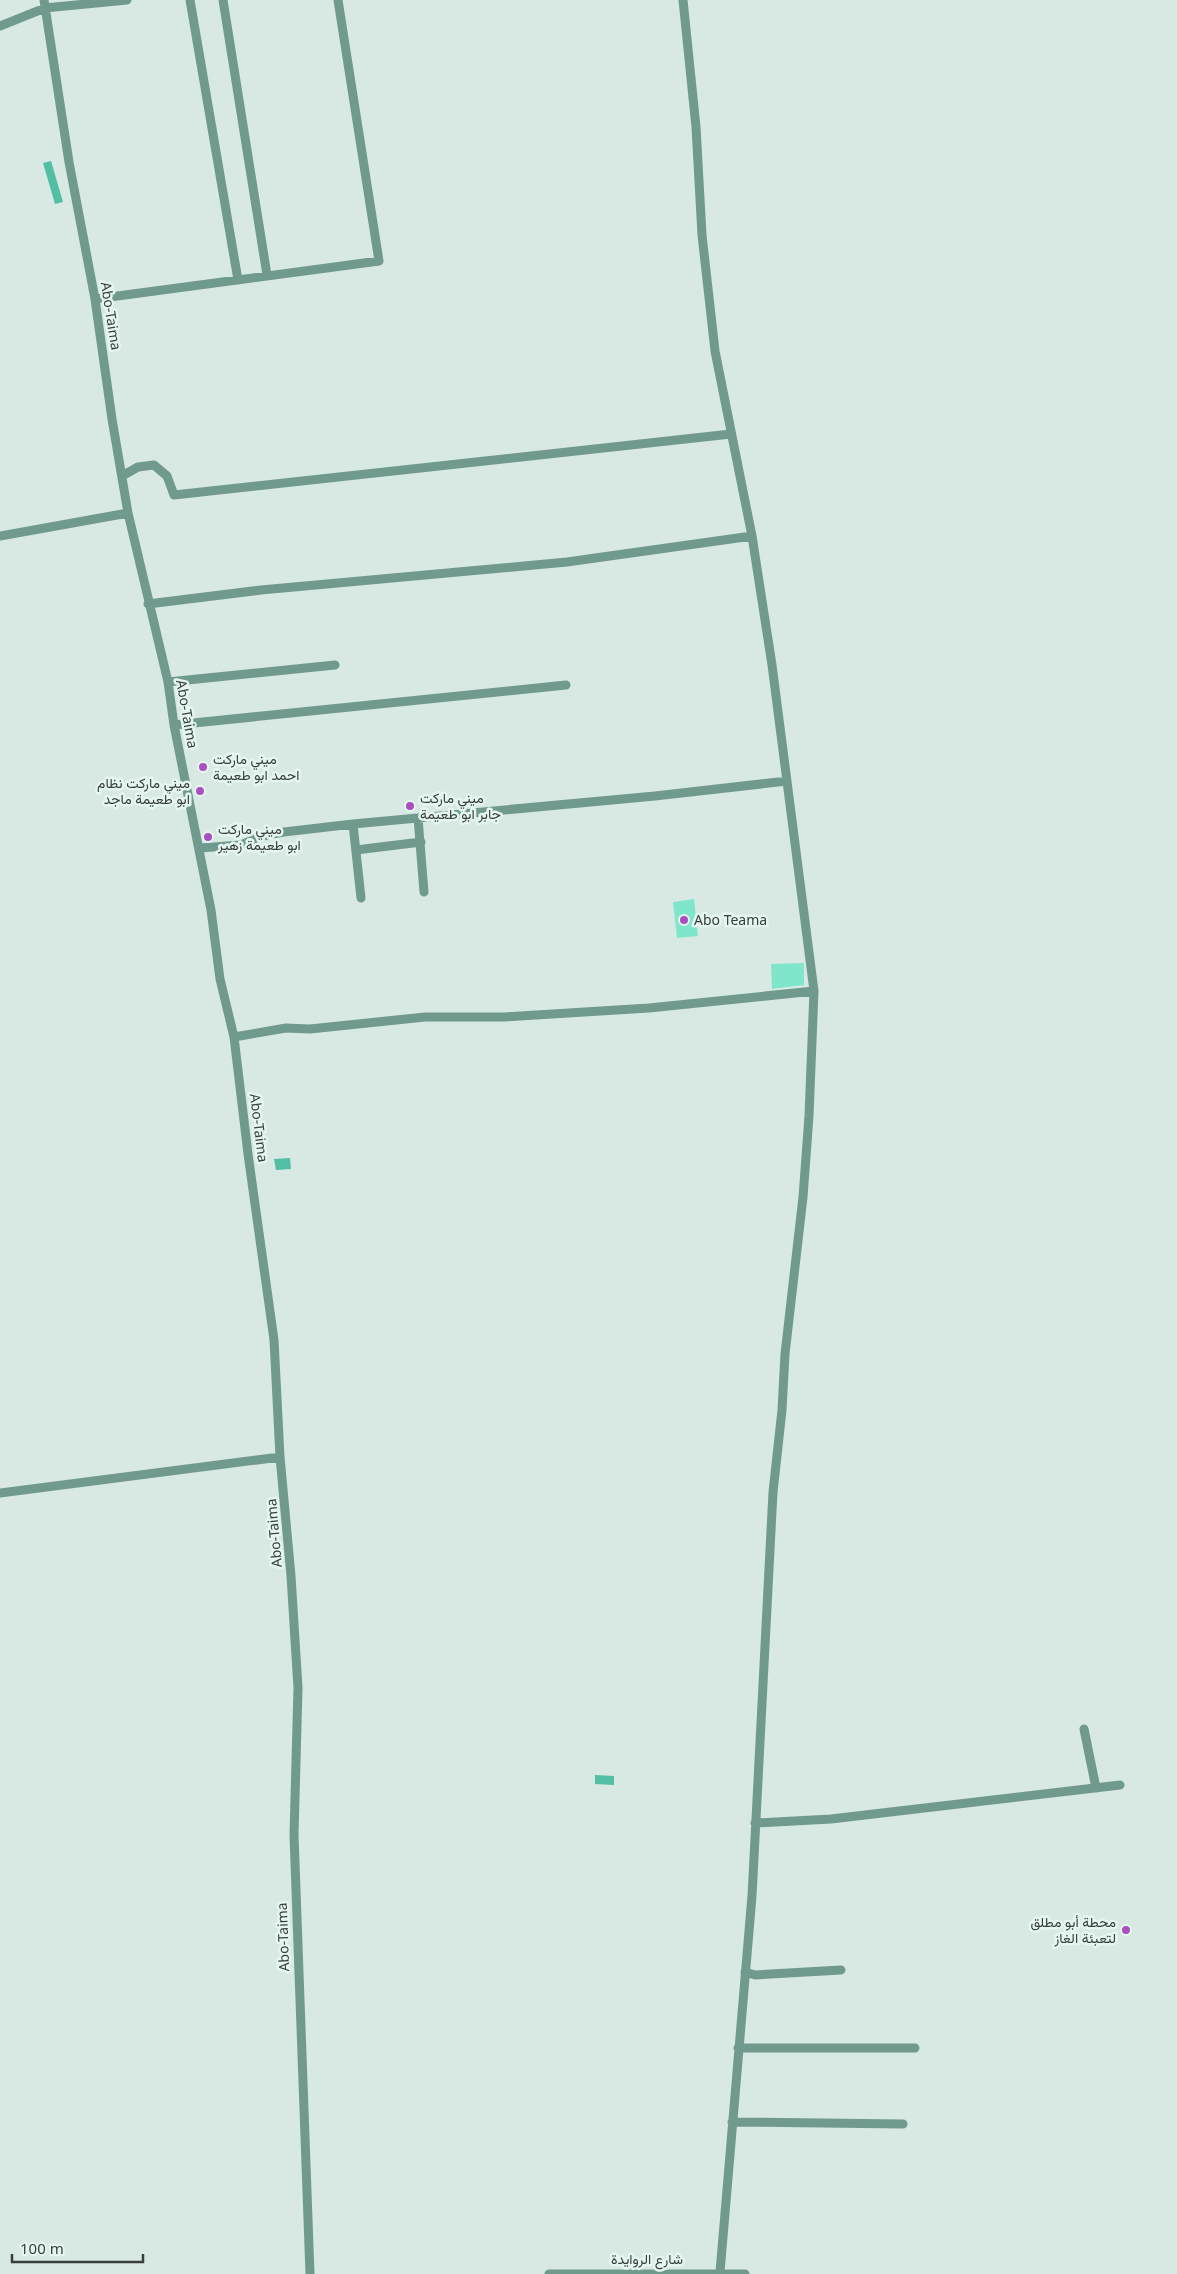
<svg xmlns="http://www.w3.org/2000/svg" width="1177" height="2274" viewBox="0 0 1177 2274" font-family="'Noto Sans',Vazirmatn,sans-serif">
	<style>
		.green { fill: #80e6cb }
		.water { fill: #52bea4 }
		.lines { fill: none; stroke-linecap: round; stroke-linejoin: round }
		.minor { stroke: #719a8e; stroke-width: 9 }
		.poi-dot { fill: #a850bd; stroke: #e5f6f0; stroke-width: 2 }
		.labels { text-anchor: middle; stroke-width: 5; stroke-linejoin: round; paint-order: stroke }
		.street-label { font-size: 14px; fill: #383e3c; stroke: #e5f6f0 }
		.poi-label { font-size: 14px; fill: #383e3c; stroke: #e5f6f0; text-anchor: start }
	</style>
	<rect width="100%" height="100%" fill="#d8e8e3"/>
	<path class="green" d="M694,899l4,37 -21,2 -4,-36z
		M804,963v22l-32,4 -1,-25z"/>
	<path class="water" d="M51,161l12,41 -8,2 -12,-41z
		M290,1158l1,11 -15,1 -2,-11z
		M595,1775l19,1v9l-19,-1z"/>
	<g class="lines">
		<path class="minor" d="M44,0l25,162 26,137 17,120 16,94 40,169 6,43 37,185 9,69 14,58 14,117 26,186 6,117 11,119 7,112 -4,147 16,439
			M190,0l48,280
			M223,0l44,275
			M683,0l13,127 6,108 13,116 37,185 20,129 42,326 -5,125 -6,81 -18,157 -3,56 -9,82 -21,404 -32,376
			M0,26l45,-18 82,-8
			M95,299l284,-38 -41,-261
			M122,476l16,-9 16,-2 13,11 7,19 557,-61
			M0,536l128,-23
			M148,604l113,-14 306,-28 185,-26
			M168,682l167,-17
			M174,725l392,-40
			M418,818l6,74
			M353,824l302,-28 132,-15
			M200,848l41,-3 21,-9 22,-4 69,-8 8,74
			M356,850l65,-8
			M234,1037l52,-9 24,1 115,-12h79l145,-9 165,-17
			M0,1493l280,-36
			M1084,1729l12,59
			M755,1823l76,-4 289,-34
			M745,1972l10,3 86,-5
			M738,2048h177
			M732,2122l171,2
			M549,2274h196"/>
	</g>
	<g class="poi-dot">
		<circle cx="203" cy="767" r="5"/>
		<circle cx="200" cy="791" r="5"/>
		<circle cx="410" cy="806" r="5"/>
		<circle cx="208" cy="837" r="5"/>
		<circle cx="684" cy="920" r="5"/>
		<circle cx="1126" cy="1930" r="5"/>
	</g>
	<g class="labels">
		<g class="street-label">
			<text transform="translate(111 316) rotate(81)" y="5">Abo-Taima</text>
			<text transform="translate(187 714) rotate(80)" y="5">Abo-Taima</text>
			<text transform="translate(259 1128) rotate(83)" y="5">Abo-Taima</text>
			<text transform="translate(274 1533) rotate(-95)" y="5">Abo-Taima</text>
			<text transform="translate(283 1937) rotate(-92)" y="5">Abo-Taima</text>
			<text x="647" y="2264">شارع الروايدة</text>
		</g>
		<g class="poi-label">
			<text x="213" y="764">ميني ماركت<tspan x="213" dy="16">احمد ابو طعيمة</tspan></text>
			<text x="190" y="788" text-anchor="end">ميني ماركت نظام<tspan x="190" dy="16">ابو طعيمة ماجد</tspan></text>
			<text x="420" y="803">ميني ماركت<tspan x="420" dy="16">جابر ابو طعيمة</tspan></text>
			<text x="218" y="834">ميني ماركت<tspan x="218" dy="16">ابو طعيمة زهير</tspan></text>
			<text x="694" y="925">Abo Teama</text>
			<text x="1116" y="1927" text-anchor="end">محطة أبو مطلق<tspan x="1116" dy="16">لتعبئة الغاز</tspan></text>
		</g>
	</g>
	<path d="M12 2254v8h131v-8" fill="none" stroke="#383e3c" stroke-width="2.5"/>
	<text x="20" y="2254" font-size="15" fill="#383e3c" stroke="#e5f6f0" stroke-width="4" paint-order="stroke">100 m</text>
</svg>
